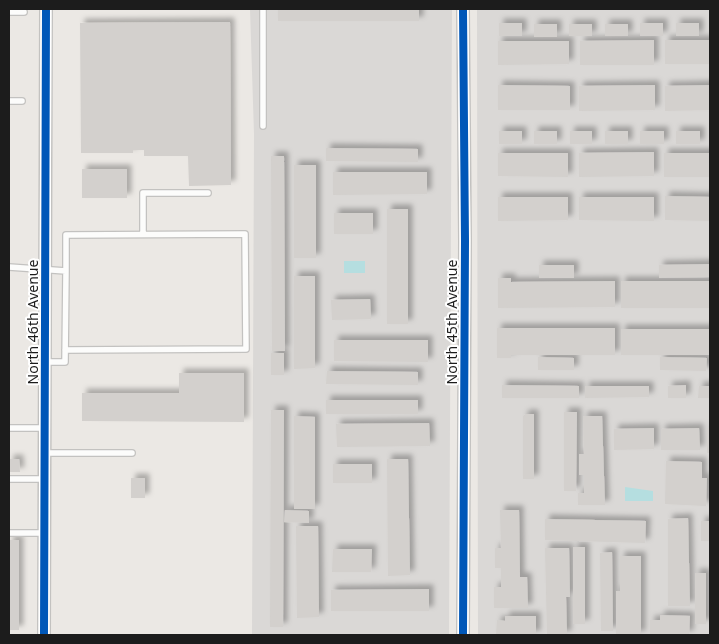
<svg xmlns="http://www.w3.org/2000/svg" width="719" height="644" viewBox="0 0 719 644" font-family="'Noto Sans',sans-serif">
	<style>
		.residential { fill: #dad8d6 }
		.water { fill: #b5dee0 }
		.building { fill: #d3d0cd; filter: url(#shadow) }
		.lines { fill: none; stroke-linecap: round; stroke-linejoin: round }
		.lane-casing { stroke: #c3c2c0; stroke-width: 8 }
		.street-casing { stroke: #c3c2c0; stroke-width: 14 }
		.lane { stroke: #fcfcfb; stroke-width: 5.5 }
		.street { stroke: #fcfcfb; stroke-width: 11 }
		.cycleway-casing { stroke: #fff; stroke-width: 11 }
		.cycleway { stroke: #0057b8; stroke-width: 8 }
		.labels { text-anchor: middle; stroke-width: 4; stroke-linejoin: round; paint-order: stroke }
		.street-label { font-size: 14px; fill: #1c1c1c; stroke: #fff }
	</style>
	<defs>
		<filter id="shadow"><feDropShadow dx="4.5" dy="-4.5" stdDeviation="2.5" flood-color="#0004"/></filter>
	</defs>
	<rect width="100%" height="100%" fill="#ebe8e4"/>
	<path class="residential" d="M250,9h202l-3,626h-197l2,-501z
		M477,9h233v626h-232z"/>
	<path class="water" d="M344,261h21v12h-21z
		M625,487l28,4v10h-28z"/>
	<path class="building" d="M278,9h141v12h-141z
		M230,22l1,163 -42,1 -1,-30h-44v-6h-11v3h-52l-1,-130z
		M499,23h23v13h-23z
		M640,23h23v13h-23z
		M676,23h23v13h-23z
		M534,24h23v13h-23z
		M569,24h23v12h-23z
		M605,24h23v12h-23z
		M654,40v25h-74v-24z
		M665,40h45v24h-45z
		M498,41h71v23l-71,1z
		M498,85l72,1v24h-72z
		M655,85v25l-76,1v-25z
		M710,85v25l-45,1v-25z
		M499,131h23v13h-23z
		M534,131h23v13h-23z
		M570,131h22v13h-22z
		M605,131h23v13h-23z
		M640,131h24v13h-24z
		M676,131h24v13h-24z
		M326,148l92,1v13l-92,-1z
		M654,152v24l-75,1v-24z
		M498,153h70v24l-70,-1z
		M664,153h46v24h-46z
		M271,156h13l1,195h-13z
		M294,165h22v93h-22z
		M82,169h45v29h-45z
		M333,172h94v22l-94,1z
		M665,196l45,1v24l-45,-1z
		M498,197h70v23l-70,1z
		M579,197h75v24l-75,-1z
		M387,209h21v115h-21z
		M334,213h39v21h-39z
		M710,264v13l-51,1v-13z
		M539,265h35v13h-35z
		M294,276h21v92l-21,1z
		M498,278h13v4l104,-1v26l-117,1z
		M621,281h89v27h-89z
		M370,299l1,20 -39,1 -1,-20z
		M497,328h118v27h-104v3h-14z
		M621,329h89v26h-89z
		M334,340h94v22l-94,-1z
		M271,353h13v22h-13z
		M538,357l36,1v12h-36z
		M660,357l47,1 -1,13 -46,-1z
		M327,371l91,1v13l-92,-1z
		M179,373h65v49l-162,-1v-28h97z
		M502,385l77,1v12h-77z
		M686,385v13h-18v-12z
		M585,386h64v11l-64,1z
		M699,386h11v12h-12z
		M326,400h92v14h-92z
		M271,410h13l-1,217h-13z
		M564,412h13l-1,79h-12z
		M526,414h8v65h-11v-63z
		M294,416l21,1v92h-21z
		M583,416h19l3,89h-27v-12h6v-18h-5v-21h5z
		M429,423l1,23 -93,1 -1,-23z
		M654,428v21l-40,1v-21z
		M699,428l1,22h-39v-21z
		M707,428h3v25h-3z
		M9,459h10l1,13h-11z
		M387,459h21l2,116 -22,1z
		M666,461l36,1v16h5l-1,28 -41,-2z
		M333,464h39v19h-39z
		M131,478h14v20h-14z
		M285,510l24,1v12l-25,-1z
		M500,510h19l1,67h7l1,31h-34v-21h7v-19h-6v-20h6z
		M688,518l2,88h-22v-87z
		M545,519l101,2 -1,22 -100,-3z
		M701,521h9v20h-9z
		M296,526h22l1,91 -22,1z
		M9,540h10v90h-10z
		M573,547h12v77h-12z
		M545,548h24l1,49h-4l1,38h-20z
		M333,549h39l-1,23h-39z
		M612,552l1,79h-12l-1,-78z
		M620,556h21v79h-25v-44h4z
		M695,573h11v51h-11z
		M429,589v22h-98v-21z
		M660,615l30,1 -1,19h-39v-15h10z
		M505,616h31v19h-40l1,-15 8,1z"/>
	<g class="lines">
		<g class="lane-casing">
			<path id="lane" d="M263,9v117
				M9,12h15
				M9,101h13
				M143,234v-41h65
				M9,267l57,4 -1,91h-20
				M65,350l181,-1 -1,-115 -179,1v36
				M9,428h36
				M45,453h87
				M9,479h36
				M9,533h35"/>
		</g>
		<g class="street-casing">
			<path id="street" d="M44,635l2,-626
				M463,635l2,-394 -2,-232"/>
		</g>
		<use href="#lane" class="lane"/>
		<use href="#street" class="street"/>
		<g class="cycleway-casing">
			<path id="cycleway" d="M44,635l2,-626
				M463,635l2,-394 -2,-232"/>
		</g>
		<use href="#cycleway" class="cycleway"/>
	</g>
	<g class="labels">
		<g class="street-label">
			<text transform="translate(33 322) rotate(-90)" y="5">North 46th Avenue</text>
			<text transform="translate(452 322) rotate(-90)" y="5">North 45th Avenue</text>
		</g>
	</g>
	<rect width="719" height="644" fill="none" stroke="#1c1c1c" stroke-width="20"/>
</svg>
